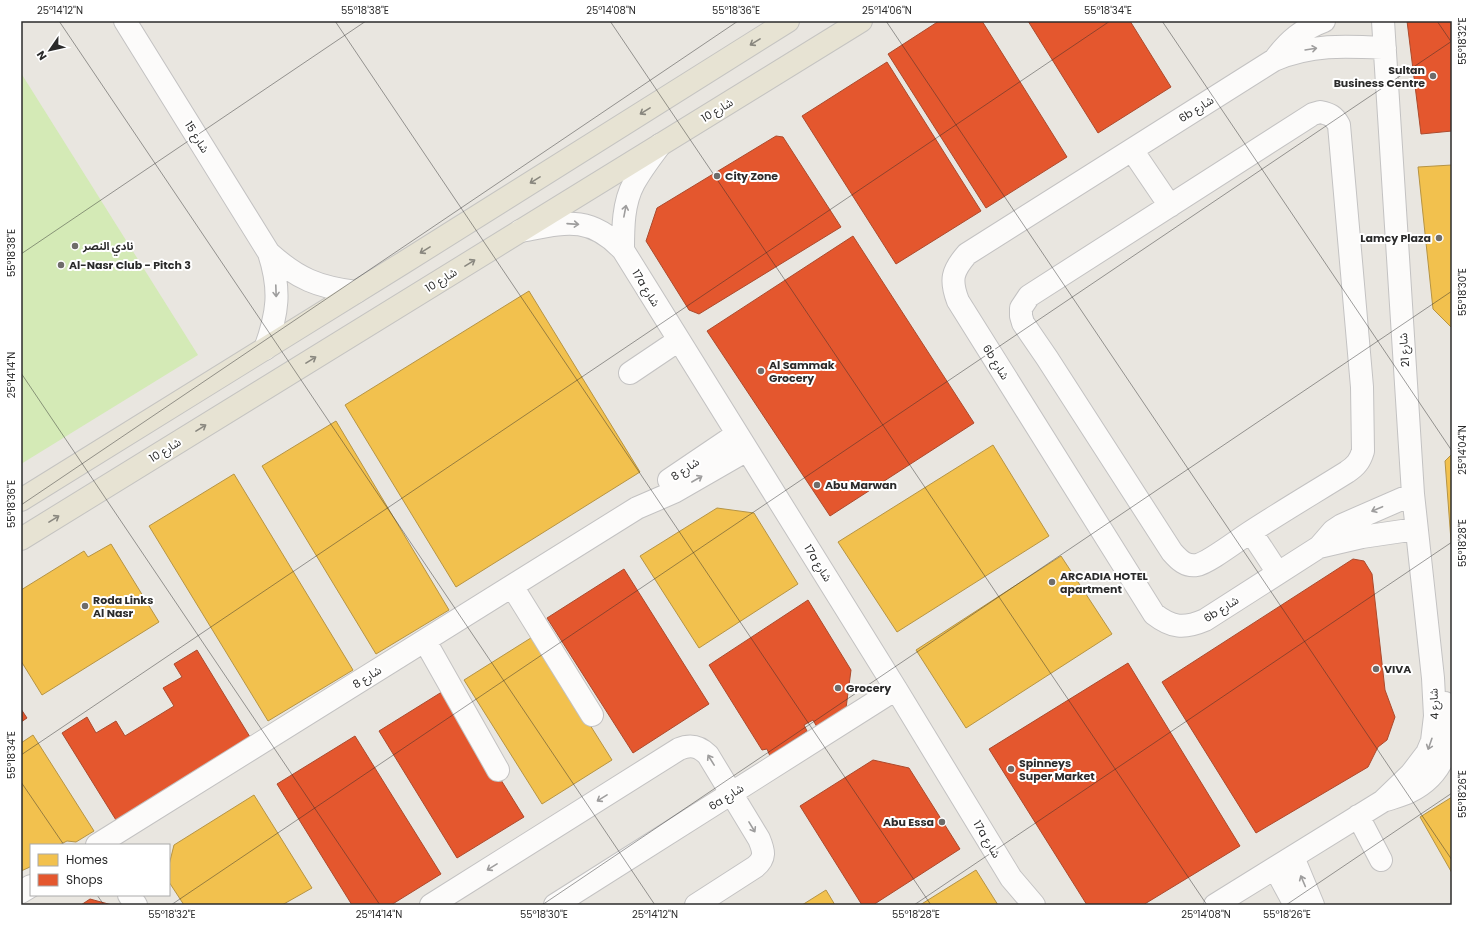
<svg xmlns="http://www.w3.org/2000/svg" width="1473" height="926" viewBox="0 0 1473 926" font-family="Poppins,'Noto Sans Arabic',sans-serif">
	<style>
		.pitch { fill: #d4eab6 }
		.homes { fill: #f2c14e; stroke: #b69444 }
		.shops { fill: #e4572e; stroke: #ac4a2d }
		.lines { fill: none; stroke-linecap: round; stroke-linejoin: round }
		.minor-casing { stroke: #c3c2c2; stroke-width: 24 }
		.major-casing { stroke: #c5c4c1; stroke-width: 24 }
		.minor { stroke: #fcfbfa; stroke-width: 22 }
		.major { stroke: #e7e3d3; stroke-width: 22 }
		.oneway { stroke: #89877f }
		.oneway2 { stroke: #9e9d9d }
		.ticks { fill: none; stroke: #2b2b2b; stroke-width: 1; stroke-opacity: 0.45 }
		.poi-dot { fill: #6e6c6a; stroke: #fff; stroke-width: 1.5 }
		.labels { text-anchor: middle; stroke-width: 4; stroke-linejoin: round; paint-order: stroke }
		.poi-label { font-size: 11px; font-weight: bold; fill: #2b2b2b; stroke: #fff; text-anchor: start }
		.street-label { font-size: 11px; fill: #2b2b2b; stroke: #fff }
		.neatline { fill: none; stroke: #2b2b2b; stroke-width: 1.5 }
		.ticks-label { font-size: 10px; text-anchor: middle; fill: #2b2b2b }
	</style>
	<rect width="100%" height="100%" fill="#e9e6e0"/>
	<path class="pitch" d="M21,73l177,282 -177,109z"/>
	<path class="homes" d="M1452,165v163l-19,-19 -15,-142z
		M529,291l111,181 -184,115 -111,-182z
		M336,421l113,189 -73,44 -114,-188z
		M993,445l56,91 -152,96 -59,-90z
		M1452,454v100l-7,-93z
		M234,474l119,196 -85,51 -119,-195z
		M717,508l37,5 44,71 -99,64 -59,-92z
		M111,544l48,78 -117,73 -21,-34v-71l63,-39 4,6z
		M1061,556l51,78 -146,94 -50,-78z
		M534,636l78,124 -70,44 -78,-124z
		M33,735l61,96 -18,11 -9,-1 -8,4h-28v20l-1,2 -9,4v-128z
		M254,795l58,93 -30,17h-98l-15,-23v-17l5,-20z
		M1452,797v76l-32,-56z
		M976,870l22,35h-78z
		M826,890l9,15h-33z"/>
	<path class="shops" d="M939,21h43l85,136 -81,51 -98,-154z
		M1028,21h102l41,66 -73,46z
		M1407,21h45v110l-31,3z
		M887,62l94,149 -85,53 -94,-148z
		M776,136l7,1 58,90 -142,87 -10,-4 -43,-69 11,-33z
		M853,236l121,187 -144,93 -123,-185z
		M1353,559l11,2 8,13 13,116 10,27 -8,23 -9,7 -10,20 -112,66 -94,-151z
		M624,569l85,135 -76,49 -86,-135z
		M808,600l43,70 -5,38 -29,19 -4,-7 -9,5 3,6 -37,25 -3,-7 -5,1 -53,-85z
		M197,650l53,87 -134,83 -54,-87 25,-16 9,16 20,-12 9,15 49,-30 -11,-18 19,-11 -8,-13z
		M1128,663l112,183 -97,59h-56l-98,-156z
		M445,690l79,127 -67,41 -78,-127z
		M21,709l6,9 -6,4z
		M355,736l86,138 -50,31h-39l-75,-121z
		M873,760l36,8 51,81 -87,56h-11l-62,-99z
		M90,899l22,6h-31z"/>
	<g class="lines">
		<g class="minor-casing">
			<path id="minor" d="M125,21l144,232c12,37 9,60 -4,96
				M1385,48c-40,-2 -73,-4 -111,12l-307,194c-15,17 -17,26 -9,47l196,313c18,14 30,15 51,6l114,-73 43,-10 54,-8
				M1275,59c14,-19 28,-30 49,-38
				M1320,112c10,2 14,4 19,13l23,262 1,64c-3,10 -7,15 -16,21 -32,20 -66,40 -98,61 -11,7 -41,30 -52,32 -11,2 -18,-5 -25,-13l-125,-194 -24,-35 -2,-7v-8l8,-12 284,-182z
				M1132,150l38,56
				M520,231c44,-8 69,-17 103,19l273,439 115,189 23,27
				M623,250c0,-22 0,-47 11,-67 7,-13 17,-26 26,-38
				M269,253c29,26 49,34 87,39
				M630,373l49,-33
				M669,480l68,-46
				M1251,532l27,41
				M1320,546l13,-15 9,-6 71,-31
				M512,586l80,129
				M425,641l73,129
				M1383,801l28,-27 16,-21 5,-12 3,-25 -2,-38 -20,-184 -30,-473
				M1358,816l23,44
				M97,845l540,-337 37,-16 73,-42
				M1293,857l20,48
				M1275,868l20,37
				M21,892l10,-6
				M129,895l7,10
				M431,905l248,-156c12,-5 20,-3 29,6l51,84c5,12 7,19 -4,28l-59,38
				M555,905l341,-216
				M1215,905l168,-104c8,-3 18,-5 26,-9 35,-17 48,-53 36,-89"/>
		</g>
		<g class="major-casing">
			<path id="major" d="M21,500l382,-237 385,-242
				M21,539l840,-518"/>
		</g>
		<use href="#minor" class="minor"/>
		<use href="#major" class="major"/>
	</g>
	<defs><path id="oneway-shaft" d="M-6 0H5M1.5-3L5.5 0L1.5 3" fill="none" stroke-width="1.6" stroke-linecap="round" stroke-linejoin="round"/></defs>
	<g class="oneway">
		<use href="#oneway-shaft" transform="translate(755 42) rotate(148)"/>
		<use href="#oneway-shaft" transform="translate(645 111) rotate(148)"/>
		<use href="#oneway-shaft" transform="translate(535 180) rotate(148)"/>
		<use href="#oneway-shaft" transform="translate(425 250) rotate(148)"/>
		<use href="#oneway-shaft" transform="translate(470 263) rotate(-32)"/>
		<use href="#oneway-shaft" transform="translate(311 360) rotate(-32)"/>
		<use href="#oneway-shaft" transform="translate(201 428) rotate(-32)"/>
		<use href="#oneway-shaft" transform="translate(54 519) rotate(-32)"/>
	</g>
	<g class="oneway2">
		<use href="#oneway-shaft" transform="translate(1311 49) rotate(-9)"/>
		<use href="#oneway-shaft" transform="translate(625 211) rotate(-79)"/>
		<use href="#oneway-shaft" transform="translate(573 224) rotate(4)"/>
		<use href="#oneway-shaft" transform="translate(276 291) rotate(88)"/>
		<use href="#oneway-shaft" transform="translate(697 479) rotate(-30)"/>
		<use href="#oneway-shaft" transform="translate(1377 509) rotate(157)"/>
		<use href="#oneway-shaft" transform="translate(1430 744) rotate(109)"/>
		<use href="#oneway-shaft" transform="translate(711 760) rotate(-122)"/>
		<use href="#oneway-shaft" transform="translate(602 798) rotate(148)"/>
		<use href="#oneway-shaft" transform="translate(752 827) rotate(59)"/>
		<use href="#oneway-shaft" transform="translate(492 867) rotate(148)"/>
		<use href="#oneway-shaft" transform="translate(1303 881) rotate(-113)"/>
	</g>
	<path class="ticks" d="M59,21l596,884M335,21l596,884M610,21l597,884M886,21l566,839M1162,21l290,430M1437,21l15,22M21,254l345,-233M21,373l359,532M21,505l717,-484M21,755l1089,-734M21,782l43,63M97,895l7,10M171,905l1281,-864M542,905l910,-614M914,905l538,-363M1286,905l166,-112"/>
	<g class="poi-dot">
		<circle cx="1433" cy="76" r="4"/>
		<circle cx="717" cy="176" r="4"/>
		<circle cx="1439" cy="238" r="4"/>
		<circle cx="75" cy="246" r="4"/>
		<circle cx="61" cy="265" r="4"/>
		<circle cx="761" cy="371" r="4"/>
		<circle cx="817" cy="485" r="4"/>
		<circle cx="1052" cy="582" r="4"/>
		<circle cx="85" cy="606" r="4"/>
		<circle cx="1376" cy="669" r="4"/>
		<circle cx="838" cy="688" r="4"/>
		<circle cx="1011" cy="769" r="4"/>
		<circle cx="942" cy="822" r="4"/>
	</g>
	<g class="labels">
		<g class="poi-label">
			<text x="1425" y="74" text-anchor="end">Sultan<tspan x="1425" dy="13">Business Centre</tspan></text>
			<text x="725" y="180">City Zone</text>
			<text x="1431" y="242" text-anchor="end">Lamcy Plaza</text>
			<text x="83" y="250">نادي النصر</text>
			<text x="69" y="269">Al-Nasr Club - Pitch 3</text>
			<text x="769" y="369">Al Sammak<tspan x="769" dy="13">Grocery</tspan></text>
			<text x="825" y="489">Abu Marwan</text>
			<text x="1060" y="580">ARCADIA HOTEL<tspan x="1060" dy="13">apartment</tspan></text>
			<text x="93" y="604">Roda Links<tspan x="93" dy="13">Al Nasr</tspan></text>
			<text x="1384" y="673">VIVA</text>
			<text x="846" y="692">Grocery</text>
			<text x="1019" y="767">Spinneys<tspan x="1019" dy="13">Super Market</tspan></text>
			<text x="934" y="826" text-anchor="end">Abu Essa</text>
		</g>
		<g class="street-label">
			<text transform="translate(1196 109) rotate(-32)" y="4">6b شارع</text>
			<text transform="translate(717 110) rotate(-31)" y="4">شارع 10</text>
			<text transform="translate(197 137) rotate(58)" y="4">شارع 15</text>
			<text transform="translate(441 280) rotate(-32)" y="4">شارع 10</text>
			<text transform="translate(646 288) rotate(58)" y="4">17a شارع</text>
			<text transform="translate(1404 350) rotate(-94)" y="4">شارع 21</text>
			<text transform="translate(996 362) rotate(58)" y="4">6b شارع</text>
			<text transform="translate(165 450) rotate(-32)" y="4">شارع 10</text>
			<text transform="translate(685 469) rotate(-34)" y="4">شارع 8</text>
			<text transform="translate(818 563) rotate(58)" y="4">17a شارع</text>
			<text transform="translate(1221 609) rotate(-32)" y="4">6b شارع</text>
			<text transform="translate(367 677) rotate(-32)" y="4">شارع 8</text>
			<text transform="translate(1434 704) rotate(-92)" y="4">شارع 4</text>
			<text transform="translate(726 797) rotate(-32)" y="4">6a شارع</text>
			<text transform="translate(987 839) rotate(59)" y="4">17a شارع</text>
		</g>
	</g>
	<rect width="1473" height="926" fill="none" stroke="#ffffff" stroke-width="44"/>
	<rect x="30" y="844" width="140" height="52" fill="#ffffff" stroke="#aaaaaa"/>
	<rect x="38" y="854" width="20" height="12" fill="#f2c14e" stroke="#aaaaaa"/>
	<text x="66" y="864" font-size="12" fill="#2b2b2b">Homes</text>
	<rect x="38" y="874" width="20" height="12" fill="#e4572e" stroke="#aaaaaa"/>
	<text x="66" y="884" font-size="12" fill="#2b2b2b">Shops</text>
	<g transform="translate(50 50) rotate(236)" stroke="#ffffff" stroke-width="3" paint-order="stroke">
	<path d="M0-3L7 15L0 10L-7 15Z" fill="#2b2b2b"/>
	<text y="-6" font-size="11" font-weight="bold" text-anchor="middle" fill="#2b2b2b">N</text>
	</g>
	<rect x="22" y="22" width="1429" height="882" class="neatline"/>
	<g class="ticks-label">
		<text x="60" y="14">25°14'12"N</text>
		<text x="365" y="14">55°18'38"E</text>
		<text x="611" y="14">25°14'08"N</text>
		<text x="736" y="14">55°18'36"E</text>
		<text x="887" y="14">25°14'06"N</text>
		<text x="1108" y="14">55°18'34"E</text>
		<text transform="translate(1462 41) rotate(-90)" y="4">55°18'32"E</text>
		<text transform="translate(11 253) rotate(-90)" y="4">55°18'38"E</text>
		<text transform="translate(1462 292) rotate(-90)" y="4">55°18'30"E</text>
		<text transform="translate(11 375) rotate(-90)" y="4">25°14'14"N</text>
		<text transform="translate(1462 450) rotate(-90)" y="4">25°14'04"N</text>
		<text transform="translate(11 504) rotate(-90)" y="4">55°18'36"E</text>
		<text transform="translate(1462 543) rotate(-90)" y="4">55°18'28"E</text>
		<text transform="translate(11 755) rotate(-90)" y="4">55°18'34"E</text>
		<text transform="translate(1462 794) rotate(-90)" y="4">55°18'26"E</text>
		<text x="172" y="918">55°18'32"E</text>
		<text x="379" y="918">25°14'14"N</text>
		<text x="544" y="918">55°18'30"E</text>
		<text x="655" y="918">25°14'12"N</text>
		<text x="916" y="918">55°18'28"E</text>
		<text x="1206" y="918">25°14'08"N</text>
		<text x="1287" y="918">55°18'26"E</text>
	</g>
</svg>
